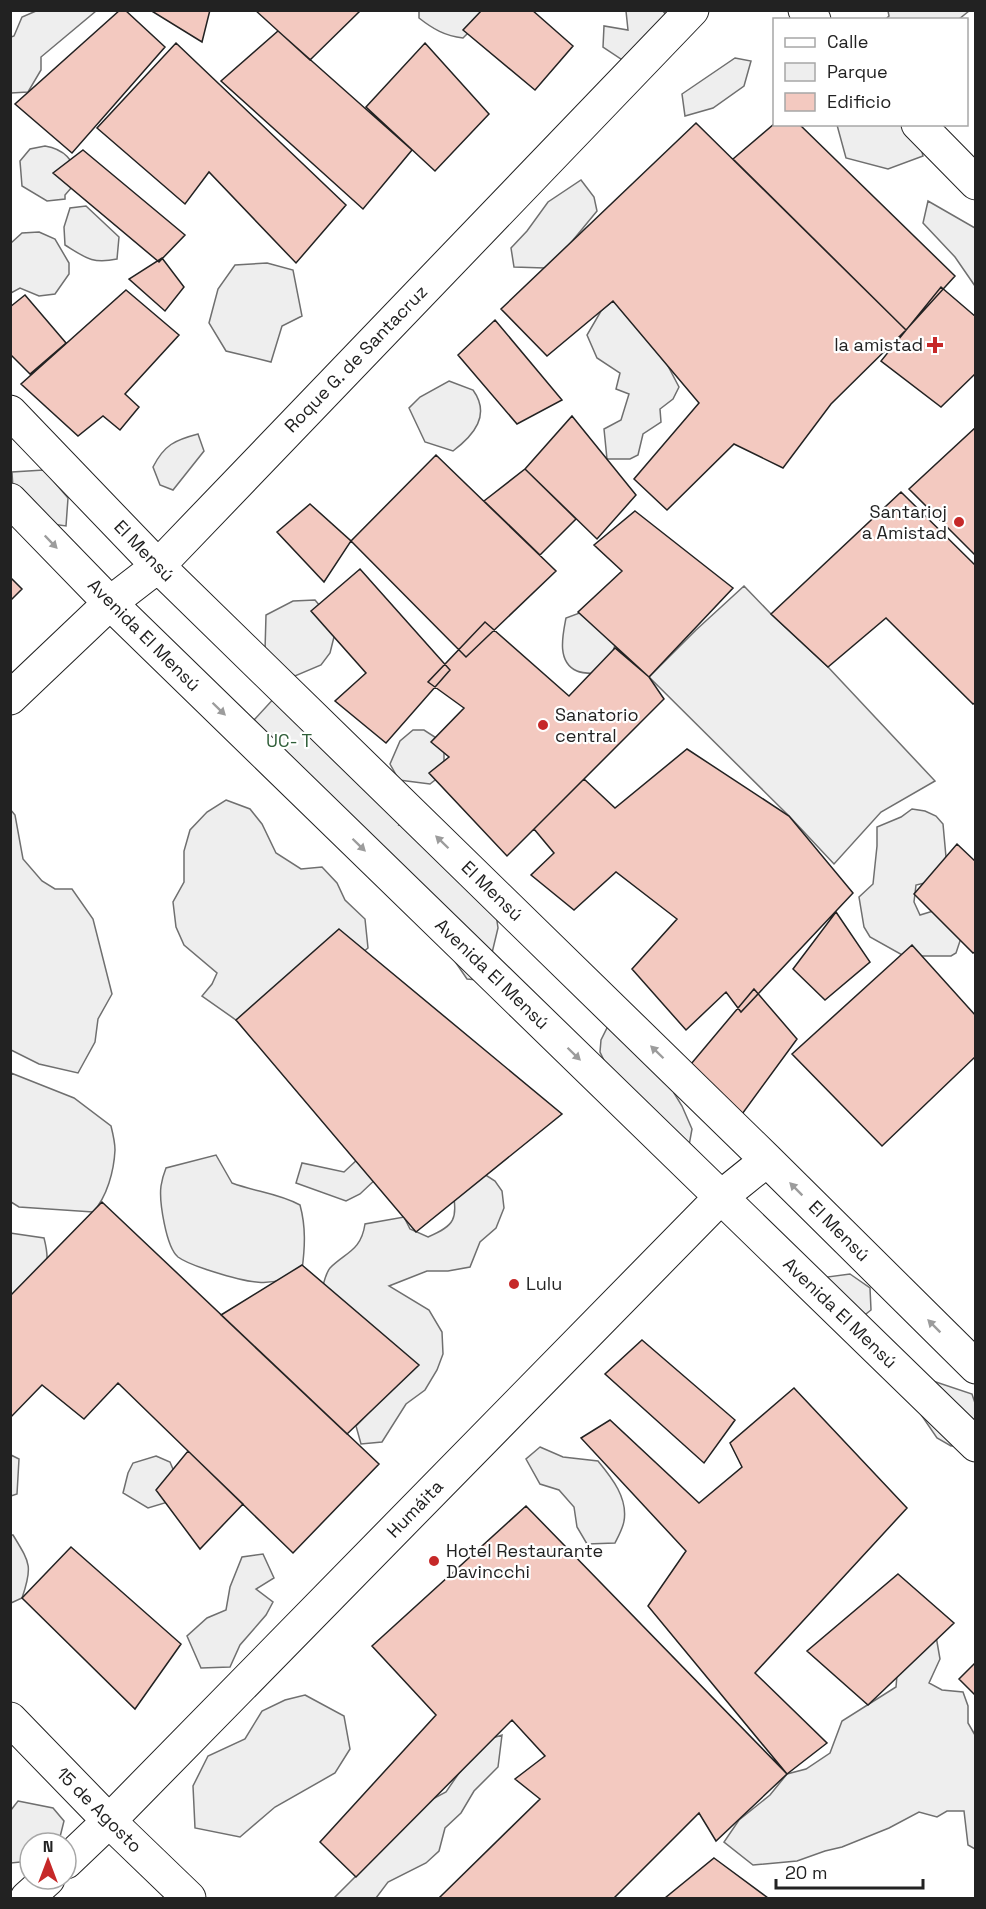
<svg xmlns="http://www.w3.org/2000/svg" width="986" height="1909" viewBox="0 0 986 1909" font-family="'Space Grotesk',sans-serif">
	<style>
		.green { fill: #eee; stroke: #6f6f6f; stroke-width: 1.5 }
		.building { fill: #f3c9c0; stroke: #222; stroke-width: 1.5 }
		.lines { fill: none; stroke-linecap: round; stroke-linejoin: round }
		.minor-casing { stroke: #222; stroke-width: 35 }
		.minor { stroke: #fff; stroke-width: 33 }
		.oneway { fill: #9c9c9c }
		.poi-dot { fill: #c62828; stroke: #fff; stroke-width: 2 }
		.labels { text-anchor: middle; stroke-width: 4.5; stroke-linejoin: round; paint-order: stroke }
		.poi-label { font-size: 18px; fill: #222; stroke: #fff; text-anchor: start }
		.street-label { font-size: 18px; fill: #222; stroke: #fff }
		.park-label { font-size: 18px; fill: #2f5e38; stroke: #fff }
	</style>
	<rect width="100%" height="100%" fill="#fff"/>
	<path class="green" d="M419,10l66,1 1,4 -23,23c-18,-2 -30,-9 -44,-20z
		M36,11h60l-55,46v13l-13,22 -17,1v-56l3,-1 8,-19z
		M626,11h37l5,6 -44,44 -21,-14 1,-21 24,4z
		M888,11v-1l81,1 -10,8h-73l3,-3z
		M735,58l16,3 -7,25 -31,22 -28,8 -3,-22z
		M837,125h79l7,31 -35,13 -42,-11z
		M45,146c19,3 30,15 33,34l-13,15v4l-18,2 -25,-15 -2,-25 10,-12z
		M581,180l13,17 3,14 -28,34 -24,23 -31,-1 -3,-19 16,-17 21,-29z
		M928,201l47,27v58l-20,-29 -32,-34z
		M86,206l33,31 -2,22c-25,5 -31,-1 -52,-14l-1,-18 6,-19z
		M39,232l16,7 14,24v11l-14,20 -16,2 -19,-8 -9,5v-50l11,-10z
		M267,263l26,7 9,46 -20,10 -11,36 -45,-11 -17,-28 9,-34 17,-24z
		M613,301l18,8 33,39 4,18 11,21 -6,12 -13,10 1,13 -18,12 -5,21 -8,4h-23l-3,-30 17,-9 8,-26 -13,-5 4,-16 -23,-15 -10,-23 14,-24z
		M449,381l24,9c18,25 1,45 -20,61l-28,-9 -16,-34 11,-11z
		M198,434l6,17 -31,39 -13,-5 -7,-18c11,-22 22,-27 45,-33z
		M44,470l24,28 -2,28 -28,-4 -25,-32 -1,-18z
		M744,586l27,28 57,53 107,114 -54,31 -47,52 -45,-48 -140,-139 47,-47z
		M315,600l15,18 4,19 -4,16 -9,12 -26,11 -16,-10 -14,-15 1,-36 27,-14z
		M590,609l28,26 -10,33 -7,6c-7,-1 -18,0 -24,-3 -21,-9 -14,-37 -11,-53z
		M277,695l130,116 -8,14 17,-2 79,84 3,21 -6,25 -14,27 -11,-1 -15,-22 -30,-60 -32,1 -141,-167 5,-11z
		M413,730h11l20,13v30l-14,11 -31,-4 -9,-16 10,-23z
		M226,800l24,9 12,15 14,29 25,16 21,-2 15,16 8,17 20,19 3,29 -17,14 -69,32 -46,26 -34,-24 10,-12 5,-11 -33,-28 -8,-18 -3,-25 11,-20v-31l6,-21 17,-18z
		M10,809l5,6 8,44 19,22 13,8h17l21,30 19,75 -14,25 -3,23 -17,31 -39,-9 -28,-14z
		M912,809l13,2 11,5 7,8 3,33 -9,23 -21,5 -2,17 6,13 26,-8 18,22 -8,24 -5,3h-47l-34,-19 -6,-10 -5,-30 14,-13 4,-38v-19l24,-10z
		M609,1024l63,49 2,20 8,13 10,23 -4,22 -77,-76 -11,-23 1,-12z
		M11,1073l63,25 37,28c2,8 4,16 4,24 -1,21 -8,47 -22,62l-74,-5 -8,-5z
		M216,1155l16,28c24,9 46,10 68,22 6,22 5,42 2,65 -30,22 -62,10 -94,0 -9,-3 -22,-7 -30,-13 -12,-10 -19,-56 -17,-71 1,-6 3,-13 5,-18z
		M359,1158l20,18 -19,18 -14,7 -50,-18 6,-20 42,9z
		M481,1172l14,9 7,10 2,17 -8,20 -16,14 -10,25 -22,4h-21l-38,15 40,24 13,22 1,22 -6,16 -12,20 -19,14 -24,38 -21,2 -5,-18 21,-22 -58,-103c3,-9 5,-26 11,-33 16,-16 31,-17 35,-44l39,-7 6,12 18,8c28,-12 29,-18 25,-47z
		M10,1233l34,5c9,34 -1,40 -26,60l-7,-4z
		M850,1274l20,14 1,22 -24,19 -20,-52z
		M921,1377l51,17 3,9v41l-24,2 -14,-8 -28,-41z
		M540,1447l23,10 35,4c14,17 30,37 26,60 -1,7 -6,16 -9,22l-28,1 -10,-17 -3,-20 -15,-17 -19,-6 -14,-25z
		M11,1455l8,4 -2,35 -6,2z
		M156,1456l14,6 5,12 -7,28 -20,6 -25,-15 5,-20 5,-10z
		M11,1535h2c17,28 20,31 9,63l-11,5z
		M263,1554l11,24 -18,11 17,13 -7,13 -26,30 -10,22 -29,1 -14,-32 20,-18 19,-8 4,-23 12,-30z
		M936,1636l4,23 -11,24 13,7 21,2 5,14v17l7,12v114l-7,-4 -4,-34h-17l-10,6 -18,-5 -30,16 -47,19 -17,4 -28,10 -44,4 -29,-23 15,-22 31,-25 17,-21 19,-5 24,-16 12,-32 54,-34 1,-12z
		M305,1695l39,21 6,33 -15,24 -60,34 -35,30 -45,-9 -2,-42 15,-30 37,-17 17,-28 23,-11z
		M502,1735l-4,32 -24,24 -13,22 -16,15 -6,23 -13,12 -38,19 -12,16h-42l71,-71 20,-24 21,-11 13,-19 27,-33z
		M18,1801l35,7 11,13 -5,20 -3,2h-26v18l-19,2v-53z"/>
	<path class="building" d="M120,10h5l40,37 -93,106 -57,-49z
		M150,10h60l-8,32z
		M255,10h106l-51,50z
		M482,10h50l41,36 -38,44 -72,-60z
		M278,31l134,119 -49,59 -142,-128z
		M176,43l170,162 -50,58 -87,-91 -24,32 -88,-76z
		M425,43l64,71 -54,57 -69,-64z
		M696,123l210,207 -75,74 -48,64 -49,-24 -67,66 -33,-31 65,-76 -86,-102 -66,55 -46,-47z
		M774,124h25l156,152 -49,54 -173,-171z
		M83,150l102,85 -26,27 -106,-89z
		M162,258l22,29 -19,24 -36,-32z
		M941,287l35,30v56l-35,34 -60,-46z
		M126,290l53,45 -54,59 14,13 -19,23 -17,-14 -25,20 -57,-52z
		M25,295l41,48 -36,31 -20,-20v-47z
		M495,320l67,80 -45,24 -59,-69z
		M572,416l64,79 -39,44 -72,-70z
		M976,427v129l-67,-67z
		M436,455l120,116 -90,86 -115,-116z
		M525,469l51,50 -36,36 -56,-54z
		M901,492l75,74v136l-3,2 -87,-86 -58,49 -57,-53z
		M310,504l41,37 -27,41 -47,-50z
		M635,511l98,77 -84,89 -71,-65 44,-41 -28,-26z
		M360,569l90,101 -64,73 -51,-42 31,-28 -55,-62z
		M10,577l12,12 -12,12z
		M485,622l84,74 46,-48 34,29 15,22 -157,157 -78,-83 20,-16 -18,-15 33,-34 -36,-26z
		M687,749l102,67 64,77 -112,119 -15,-20 -40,38 -54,-61 45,-50 -61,-47 -42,38 -43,-35 23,-22 -20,-24 50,-50 31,29z
		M957,844l19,18v89l-3,2 -59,-59z
		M836,912l34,50 -45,38 -32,-31z
		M339,929l223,185 -146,118 -180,-212z
		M912,945l64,71v40l-94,90 -90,-92z
		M754,989l43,50 -60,82 -46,-57z
		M102,1202l277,262 -86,89 -175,-170 -34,36 -42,-34 -32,33v-122z
		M302,1265l117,100 -72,69 -126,-119z
		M642,1340l93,80 -31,43 -99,-89z
		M794,1388l113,120 -152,165 72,70 -40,31 -139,-168 38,-55 -105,-113 29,-18 89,83 43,-36 -12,-24z
		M188,1451l55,53 -43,45 -44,-59z
		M526,1506l261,268 -71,67 -17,-28 -85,85h-175l101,-99 -25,-20 30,-23 -33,-36 -156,157 -36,-35 116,-127 -64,-69z
		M71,1547l110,97 -46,65 -113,-111z
		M898,1574l56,49 -86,82 -61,-54z
		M976,1662v34l-17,-17z
		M714,1858l54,40h-103z"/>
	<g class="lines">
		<g class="minor-casing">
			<path id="minor" d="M805,10l9,10
				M918,124l58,59
				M10,412l148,154 609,594 209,207
				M10,500l100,103 866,842
				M10,698l100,-95 48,-37 534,-556
				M10,1719l99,102 80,77
				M66,1862l43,-41 612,-624 46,-37
				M27,1898l21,-19"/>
		</g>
		<use href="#minor" class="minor"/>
	</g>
	<defs><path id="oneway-solid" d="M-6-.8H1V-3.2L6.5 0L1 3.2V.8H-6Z" transform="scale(1.5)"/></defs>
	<g class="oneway">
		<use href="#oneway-solid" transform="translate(51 542) rotate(46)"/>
		<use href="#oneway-solid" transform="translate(219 709) rotate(44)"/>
		<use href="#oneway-solid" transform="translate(442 842) rotate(-136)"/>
		<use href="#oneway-solid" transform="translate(359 845) rotate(44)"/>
		<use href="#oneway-solid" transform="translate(657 1052) rotate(-136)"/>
		<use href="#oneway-solid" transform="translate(574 1054) rotate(44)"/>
		<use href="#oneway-solid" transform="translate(796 1189) rotate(-135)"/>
		<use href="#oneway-solid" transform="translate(934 1326) rotate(-135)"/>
	</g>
	<g class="poi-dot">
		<path d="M932 336h6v6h6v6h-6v6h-6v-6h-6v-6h6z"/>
		<circle cx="959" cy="522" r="6"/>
		<circle cx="543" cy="725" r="6"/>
		<circle cx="514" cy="1284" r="6"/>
		<circle cx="434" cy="1561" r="6"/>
	</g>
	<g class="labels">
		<g class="poi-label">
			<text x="923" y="351" text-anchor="end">la amistad</text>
			<text x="947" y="518" text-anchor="end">Santarioj<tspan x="947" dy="21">a Amistad</tspan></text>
			<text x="555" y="721">Sanatorio<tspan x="555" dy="21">central</tspan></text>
			<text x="526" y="1290">Lulu</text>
			<text x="446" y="1557">Hotel Restaurante<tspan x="446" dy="21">Davincchi</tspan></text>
		</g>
		<g class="street-label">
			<text transform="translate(356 359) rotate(-46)" y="6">Roque G. de Santacruz</text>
			<text transform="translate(144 551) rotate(46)" y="6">El Mensú</text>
			<text transform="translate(144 635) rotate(45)" y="6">Avenida El Mensú</text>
			<text transform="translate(492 891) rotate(44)" y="6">El Mensú</text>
			<text transform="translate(492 974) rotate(44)" y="6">Avenida El Mensú</text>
			<text transform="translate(839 1231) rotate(45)" y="6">El Mensú</text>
			<text transform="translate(840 1313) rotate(44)" y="6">Avenida El Mensú</text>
			<text transform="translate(415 1509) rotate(-46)" y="6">Humáita</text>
			<text transform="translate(99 1810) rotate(45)" y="6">15 de Agosto</text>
		</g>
		<g class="park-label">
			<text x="289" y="747">UC- T</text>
		</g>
	</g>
	<rect width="986" height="1909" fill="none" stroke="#222222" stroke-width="24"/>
	<rect x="773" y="18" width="195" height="108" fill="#ffffff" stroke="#a7a7a7" stroke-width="1.5"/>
	<rect x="785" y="38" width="30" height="9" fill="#ffffff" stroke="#a7a7a7" stroke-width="1.5"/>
	<text x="827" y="48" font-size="18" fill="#222222">Calle</text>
	<rect x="785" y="63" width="30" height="18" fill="#eeeeee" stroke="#a7a7a7" stroke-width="1.5"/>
	<text x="827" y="78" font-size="18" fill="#222222">Parque</text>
	<rect x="785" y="93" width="30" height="18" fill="#f3c9c0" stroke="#a7a7a7" stroke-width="1.5"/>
	<text x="827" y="108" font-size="18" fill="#222222">Edificio</text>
	<g transform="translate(48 1861)"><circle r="28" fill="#ffffff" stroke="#a7a7a7" stroke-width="1.5"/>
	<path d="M0-4.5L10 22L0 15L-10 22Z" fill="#c62828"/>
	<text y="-9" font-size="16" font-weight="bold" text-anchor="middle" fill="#222222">N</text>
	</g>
	<path d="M776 1879v9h147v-9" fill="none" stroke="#222222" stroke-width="3"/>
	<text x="785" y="1879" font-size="18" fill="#222222" stroke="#ffffff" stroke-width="4.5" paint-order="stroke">20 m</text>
</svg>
